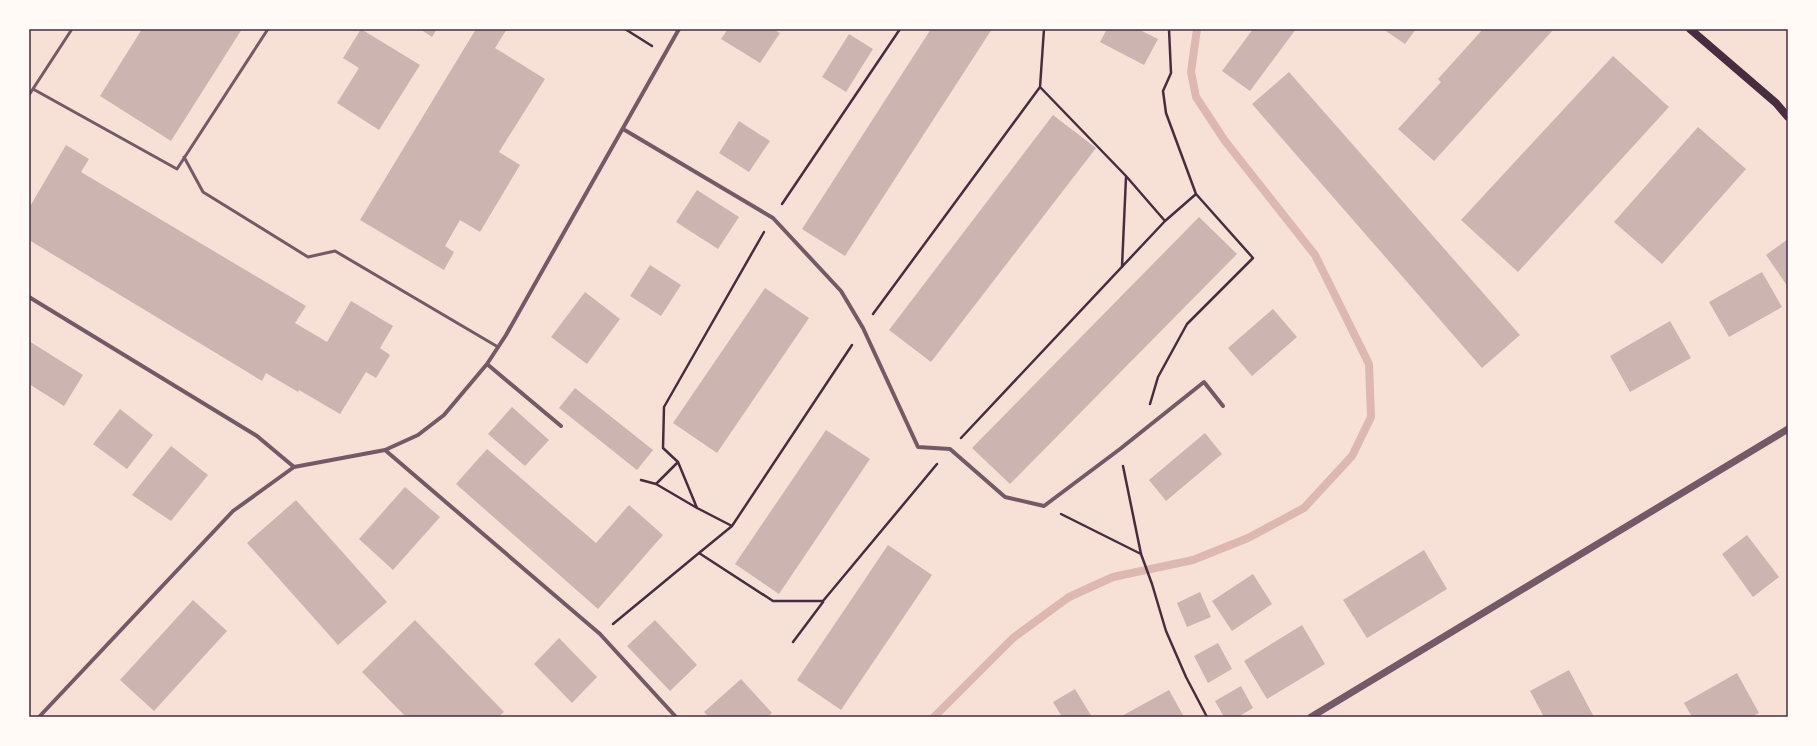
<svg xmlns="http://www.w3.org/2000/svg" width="1817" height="746" viewBox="0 0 1817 746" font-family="'Roboto Condensed',sans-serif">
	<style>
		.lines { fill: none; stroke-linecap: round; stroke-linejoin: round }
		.stream { stroke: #dcb8b0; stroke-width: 8 }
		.building { fill: #ccb4b1 }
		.path { stroke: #4a2c40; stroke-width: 2.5 }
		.service { stroke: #755966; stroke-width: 3 }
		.minor { stroke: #755966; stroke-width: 4 }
		.tertiary { stroke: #755966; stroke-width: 7 }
		.secondary { stroke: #4a2c40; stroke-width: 8 }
		.neatline { fill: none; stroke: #4a2c40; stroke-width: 1.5 }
	</style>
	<rect width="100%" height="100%" fill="#f7e1d7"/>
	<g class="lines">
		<path class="stream" d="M934,717l79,-79 56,-41 44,-20 80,-17 55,-22 56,-30 48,-52 19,-39 -2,-53 -54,-109 -90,-114 -29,-44 -5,-25 6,-43"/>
	</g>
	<path class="building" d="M142,29h100l-71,112 -71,-45z
		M361,29l59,36 -41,65 -42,-27 22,-35 -16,-10z
		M420,29h17l-5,8z
		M476,29h31l-12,19 50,31 -46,73 21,13 -40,67 -20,-12 -15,26 9,6 -10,18 -84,-50z
		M728,29h45l7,4 -20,30 -39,-24z
		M931,29h61l-147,227 -43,-27z
		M1107,29h31l20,10 -14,26 -44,-23z
		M1253,29h43l-46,62 -28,-20z
		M1383,29h33l-11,15z
		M1483,29h71l-120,132 -36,-32 43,-47 -3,-3z
		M849,34l24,15 -27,43 -24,-15z
		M1613,56l56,51 -151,165 -57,-52z
		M1289,72l231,263 -38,33 -230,-264z
		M1053,115l43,33 -165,214 -42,-32z
		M739,121l31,20 -21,31 -30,-19z
		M1698,127l48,42 -84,95 -48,-42z
		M66,145l23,14 -8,13 225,134 -11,17 32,19 24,-41 42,25 -13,22 10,7 -14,23 -10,-6 -26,42 -41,-24 -1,2 -32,-19 -4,8 -233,-141v-32z
		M697,190l42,27 -21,32 -42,-27z
		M1199,217l38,37 -227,230 -38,-36z
		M1788,239v48l-22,-32z
		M650,265l31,20 -20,31 -31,-20z
		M1762,272l20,35 -53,30 -20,-35z
		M765,288l44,30 -92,135 -44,-30z
		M585,292l35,27 -33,45 -36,-27z
		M1273,309l24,28 -45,39 -24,-28z
		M1670,321l21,37 -61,34 -20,-36z
		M29,341l54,34 -19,31 -35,-22z
		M575,388l78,62 -16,20 -78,-62z
		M512,407l37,33 -24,26 -37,-32z
		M120,409l33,26 -26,34 -34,-25z
		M826,430l44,29 -91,135 -44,-30z
		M1205,433l17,21 -56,47 -17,-21z
		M171,446l37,29 -37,46 -39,-26z
		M487,449l109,94 33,-38 34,30 -65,74 -142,-125z
		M405,487l35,30 -47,53 -34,-31z
		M296,500l91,102 -49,43 -91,-102z
		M1747,535l32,42 -26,20 -31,-43z
		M888,545l44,30 -91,135 -44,-30z
		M1424,550l23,39 -80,49 -24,-38z
		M1253,574l19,30 -40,27 -20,-30z
		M1200,592l11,25 -24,10 -10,-24z
		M193,600l34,31 -73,80 -34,-31z
		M415,620l89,92 -6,5h-92l-44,-45z
		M655,620l42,45 -27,26 -43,-45z
		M1302,625l23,39 -58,35 -23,-38z
		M559,638l38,39 -25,26 -38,-39z
		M1218,643l14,26 -24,14 -14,-27z
		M1569,670l25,47h-50l-14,-26z
		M1737,673l22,40 -8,4h-59l-8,-14z
		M741,679l31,34 -5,4h-58l-5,-5z
		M1241,686l12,22 -15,9h-14l-9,-16z
		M1075,689l17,28h-30l-9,-15z
		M1169,690l15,27h-64z"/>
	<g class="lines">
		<path class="path" d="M625,29l27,17
			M1169,29l2,44 -8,18 3,22 30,81
			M782,204l118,-175
			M1122,267l4,-90
			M873,314l167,-227
			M1150,404l8,-27 29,-53 66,-66 -57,-64 -31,27
			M961,438l204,-217 -39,-45 -86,-89 4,-58
			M678,462l-22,22 41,24 -19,-46 -15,-14 1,-41 100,-175
			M1123,466l18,88 11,30 14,47 20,46 21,40
			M641,480l15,4
			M697,508l35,18 120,-181
			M1061,514l80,40
			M732,526l-33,27 74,48h50l114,-137
			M613,624l86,-71
			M793,642l30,-40"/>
		<path class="service" d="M33,89l144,80 91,-140
			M29,95l43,-66
			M184,157l19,35 105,65 27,-6 163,96"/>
		<path class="minor" d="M623,129l150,89 68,73 22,37 55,119 32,2 55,48 39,9 76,-57 84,-67 19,24
			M29,297l228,139 37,31
			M487,364l74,62
			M385,450l215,184 76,83
			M39,717l194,-206 61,-44 91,-17 33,-15 26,-20 43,-51 19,-29 173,-306"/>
		<path class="tertiary" d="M1311,717l477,-288"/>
		<path class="secondary" d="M1690,29l86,74 12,14"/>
	</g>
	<rect width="1817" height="746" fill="none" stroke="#fffaf5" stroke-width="60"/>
	<rect x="30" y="30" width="1757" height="686" class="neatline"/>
</svg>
